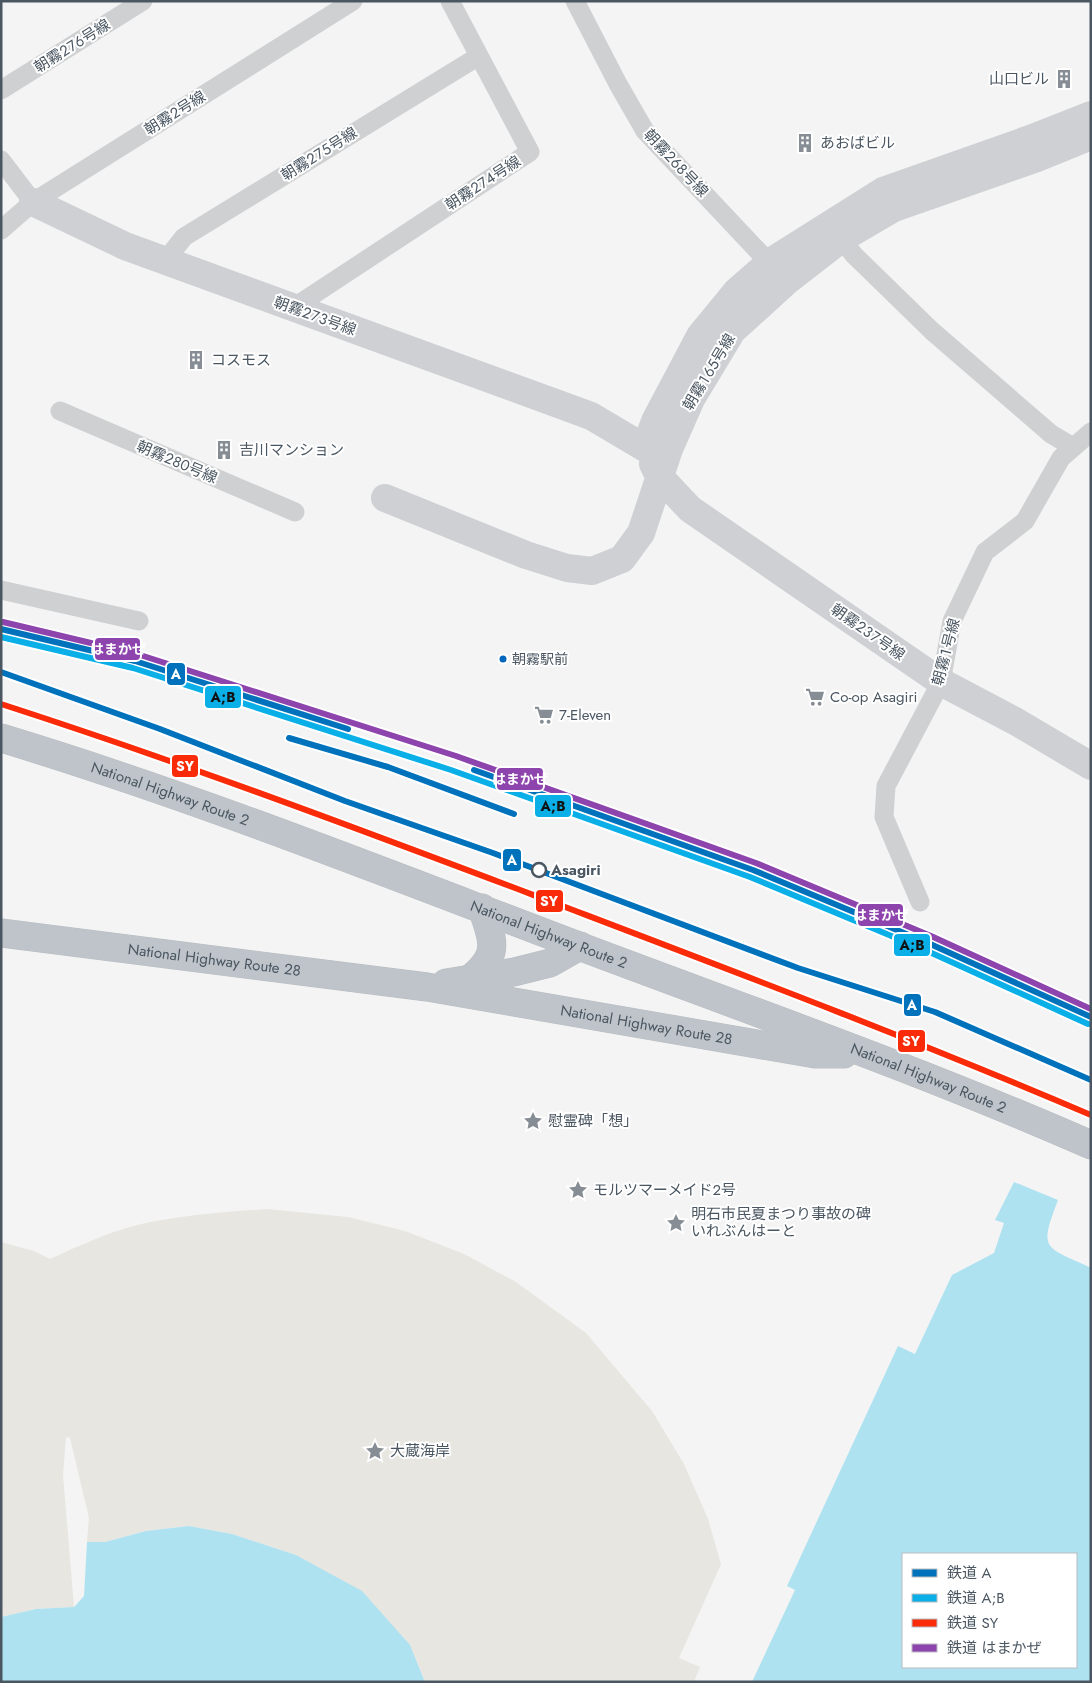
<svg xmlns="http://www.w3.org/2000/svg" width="1092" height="1683" viewBox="0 0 1092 1683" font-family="Jost,'Noto Sans JP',sans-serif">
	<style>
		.sand { fill: #e7e6e1 }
		.water { fill: #aee2f0; fill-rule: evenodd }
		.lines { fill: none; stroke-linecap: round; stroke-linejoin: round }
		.highway-casing { stroke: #b9bec3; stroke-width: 29 }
		.street { stroke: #ced0d2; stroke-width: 19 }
		.secondary { stroke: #ced0d4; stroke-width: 28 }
		.highway { stroke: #bec4c9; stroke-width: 28 }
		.rail-1-casing { stroke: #fff; stroke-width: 10 }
		.rail-2-casing { stroke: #fff; stroke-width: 10 }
		.rail-3-casing { stroke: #fff; stroke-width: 10 }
		.rail-4-casing { stroke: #fff; stroke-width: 10 }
		.rail-1 { stroke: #0072bc; stroke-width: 6 }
		.rail-2 { stroke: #0bafe7; stroke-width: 6 }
		.rail-3 { stroke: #fa2b08; stroke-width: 6 }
		.rail-4 { stroke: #8e44ad; stroke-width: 6 }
		.bus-dot { fill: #0065bd; stroke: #fff; stroke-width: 2 }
		.stop-dot { fill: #fff; stroke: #4a5661; stroke-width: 2.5 }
		.labels { text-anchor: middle; stroke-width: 4; stroke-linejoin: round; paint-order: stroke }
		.bus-label { font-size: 14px; fill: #4a5661; stroke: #fff; text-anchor: start }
		.street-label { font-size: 15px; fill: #4a5661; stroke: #fff }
		.poi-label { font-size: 15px; fill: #4a5661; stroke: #fff; text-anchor: start }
		.stop-label { font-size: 15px; font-weight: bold; fill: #4a5661; stroke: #fff; text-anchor: start }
		.line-badge { stroke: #fff; stroke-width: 2 }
		.badge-label { font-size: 14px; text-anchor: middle; font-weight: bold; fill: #fff }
		.pale-badge-label { font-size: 14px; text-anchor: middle; font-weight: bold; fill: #111 }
	</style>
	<rect width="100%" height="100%" fill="#f4f4f4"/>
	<path class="sand" d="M267,1209l81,8 57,14 59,23 52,28 70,51 66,78 32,53 24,55 13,45 -42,94 21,9 -6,15h-269l-15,-37 -114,-90 -64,-21 -43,-8 -43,5 -41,11h-18l2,-24 -19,-80 -4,-1 -3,38 11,132 -38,2 -35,8v-375l33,9 16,8c28,-13 57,-26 87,-34 42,-10 87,-13 130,-16z"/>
	<path class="water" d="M1014,1182l44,18c-20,52 -13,46 33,68v414h-339l43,-92 -8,-4 111,-240 17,8 37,-79 42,-22 10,-30 -9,-3zM903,1554h173v113h-173z
		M189,1526l43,8 64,21 66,36 48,54 15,37h-424v-65l35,-8 38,-2 10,-11 3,-54h18l41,-11z"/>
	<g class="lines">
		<g class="highway-casing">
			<g id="highway">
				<path id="s1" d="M1,738c198,60 390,137 583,210 170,64 341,124 507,197"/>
				<path id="s2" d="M1,933l426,54 388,67h29"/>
				<path d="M470,979c30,-24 24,-37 12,-71"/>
				<path d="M446,983l68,-11 36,-9 30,-17"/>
			</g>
		</g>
		<path class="street" d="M575,1l43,83 27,47 131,139
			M1,90l142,-89
			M1,160l32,42
			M1,230l32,-28 320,-201
			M834,230l20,25 78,76 119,103 22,13
			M165,261l19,-24 295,-181
			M293,308l237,-156 -80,-151
			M60,411l235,101
			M1,590l138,31
			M920,902l-36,-85 2,-31 55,-104 11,-61 33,-69 40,-31 36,-63 30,-26"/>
		<path class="secondary" d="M33,202l92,44 466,170 54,32
			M645,448l10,-27 45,-85 37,-45 32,-28 114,-72 147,-52 61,-24
			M653,464l6,12 31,33 251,173 74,39 76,45
			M385,498l141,57 41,13 25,3 30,-12 19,-26 28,-84 22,-50 41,-68 55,-50 54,-42 53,-31 143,-50 54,-22"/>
		<use href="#highway" class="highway"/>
		<g class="rail-1-casing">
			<path id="rail-1" d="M1,629l134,32 213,68
				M1,672l159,57 185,72 148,52 305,115 137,44 156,68
				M289,738l99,29 126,47
				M474,770l279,100 175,73 163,74"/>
		</g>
		<g class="rail-2-casing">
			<path id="rail-2" d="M1,637l132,31 318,102 299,107 175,73 163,74"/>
		</g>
		<g class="rail-3-casing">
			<path id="rail-3" d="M1,704c186,60 368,129 551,198 181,69 361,137 539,213"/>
		</g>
		<g class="rail-4-casing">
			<path id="rail-4" d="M3,622l134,32 319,102 300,107 175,73 160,73"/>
		</g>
		<use href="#rail-1" class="rail-1"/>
		<use href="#rail-2" class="rail-2"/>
		<use href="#rail-3" class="rail-3"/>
		<use href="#rail-4" class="rail-4"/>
	</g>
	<defs>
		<g id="building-bare" transform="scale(1.5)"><path d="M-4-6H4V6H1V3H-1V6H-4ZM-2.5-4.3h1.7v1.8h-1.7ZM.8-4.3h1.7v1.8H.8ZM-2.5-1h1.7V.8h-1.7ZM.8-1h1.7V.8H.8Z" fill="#868d94" stroke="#fff" stroke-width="2.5" paint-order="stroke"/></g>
		<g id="supermarket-bare" transform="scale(1.5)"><path d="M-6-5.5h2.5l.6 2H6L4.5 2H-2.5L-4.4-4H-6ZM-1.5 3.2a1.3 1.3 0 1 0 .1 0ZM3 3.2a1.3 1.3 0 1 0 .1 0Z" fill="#868d94" stroke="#fff" stroke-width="2.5" paint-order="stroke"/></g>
		<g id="sight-bare" transform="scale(1.5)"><path d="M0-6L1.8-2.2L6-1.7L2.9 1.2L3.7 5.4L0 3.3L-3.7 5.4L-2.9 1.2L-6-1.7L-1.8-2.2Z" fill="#868d94" stroke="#fff" stroke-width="2.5" paint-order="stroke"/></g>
	</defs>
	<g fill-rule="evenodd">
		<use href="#building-bare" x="1064" y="79"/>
		<use href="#building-bare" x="805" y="143"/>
		<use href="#building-bare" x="196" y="360"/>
		<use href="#building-bare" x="224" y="450"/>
		<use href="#supermarket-bare" x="815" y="697"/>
		<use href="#supermarket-bare" x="544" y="715"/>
		<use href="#sight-bare" x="533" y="1121"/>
		<use href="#sight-bare" x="578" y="1190"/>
		<use href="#sight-bare" x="676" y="1223"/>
		<use href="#sight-bare" x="375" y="1451"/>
	</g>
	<circle class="bus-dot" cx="503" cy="659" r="4.5"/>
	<circle class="stop-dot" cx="539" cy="870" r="7"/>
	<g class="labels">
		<g class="bus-label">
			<text x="512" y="664">朝霧駅前</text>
		</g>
		<g class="street-label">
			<text transform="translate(72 46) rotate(-32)" y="5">朝霧２７６号線</text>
			<text transform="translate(175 113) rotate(-32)" y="5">朝霧２号線</text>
			<text transform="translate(319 154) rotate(-32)" y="5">朝霧２７５号線</text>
			<text transform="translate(676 163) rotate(47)" y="5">朝霧２６８号線</text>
			<text transform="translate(483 183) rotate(-33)" y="5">朝霧２７４号線</text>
			<text transform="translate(315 316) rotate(20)" y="5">朝霧２７３号線</text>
			<text transform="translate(709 372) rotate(-59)" y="5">朝霧１６５号線</text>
			<text transform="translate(177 462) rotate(23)" y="5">朝霧２８０号線</text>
			<text transform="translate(868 632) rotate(35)" y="5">朝霧２３７号線</text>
			<text transform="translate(946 652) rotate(-75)" y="5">朝霧１号線</text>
			<text dy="5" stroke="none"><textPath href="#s1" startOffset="178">National Highway Route 2</textPath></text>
			<text dy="5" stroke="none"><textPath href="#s1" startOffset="582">National Highway Route 2</textPath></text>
			<text dy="5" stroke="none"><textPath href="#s2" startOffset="215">National Highway Route 28</textPath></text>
			<text dy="5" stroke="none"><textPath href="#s2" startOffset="652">National Highway Route 28</textPath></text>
			<text dy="5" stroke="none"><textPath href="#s1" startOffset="988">National Highway Route 2</textPath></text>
		</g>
		<g class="poi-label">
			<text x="1049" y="84" text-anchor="end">山口ビル</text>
			<text x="820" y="148">あおばビル</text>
			<text x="211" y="365">コスモス</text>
			<text x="239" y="455">吉川マンション</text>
			<text x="830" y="702">Co-op Asagiri</text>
			<text x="559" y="720">7-Eleven</text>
			<text x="548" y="1126">慰霊碑「想」</text>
			<text x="593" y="1195">モルツマーメイド2号</text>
			<text x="691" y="1219">明石市民夏まつり事故の碑<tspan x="691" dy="17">いれぶんはーと</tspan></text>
			<text x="390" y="1456">大蔵海岸</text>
		</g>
		<g class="stop-label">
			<text x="551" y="875">Asagiri</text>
		</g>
	</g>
	<g class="line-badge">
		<rect x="94" y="637" width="47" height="24" rx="5" fill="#8e44ad"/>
		<rect x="166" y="662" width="20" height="24" rx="5" fill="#0072bc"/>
		<rect x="204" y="685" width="38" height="24" rx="5" fill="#0bafe7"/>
		<rect x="171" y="754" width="28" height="24" rx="5" fill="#fa2b08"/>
		<rect x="496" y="767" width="48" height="24" rx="5" fill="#8e44ad"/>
		<rect x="534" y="794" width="38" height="24" rx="5" fill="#0bafe7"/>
		<rect x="502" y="848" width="20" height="24" rx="5" fill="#0072bc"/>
		<rect x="535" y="889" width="29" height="24" rx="5" fill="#fa2b08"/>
		<rect x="857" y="903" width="47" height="24" rx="5" fill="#8e44ad"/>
		<rect x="893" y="933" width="38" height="24" rx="5" fill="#0bafe7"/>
		<rect x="903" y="993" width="19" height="24" rx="5" fill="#0072bc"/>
		<rect x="897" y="1029" width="29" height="24" rx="5" fill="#fa2b08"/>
	</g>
	<g class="badge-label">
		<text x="118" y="654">はまかぜ</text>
		<text x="176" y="679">A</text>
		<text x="185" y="771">SY</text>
		<text x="520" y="784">はまかぜ</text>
		<text x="512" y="865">A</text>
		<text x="549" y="906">SY</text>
		<text x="881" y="920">はまかぜ</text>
		<text x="912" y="1010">A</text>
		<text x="911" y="1046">SY</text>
	</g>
	<g class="pale-badge-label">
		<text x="223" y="702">A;B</text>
		<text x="553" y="811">A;B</text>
		<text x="912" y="950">A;B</text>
	</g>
	<rect width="1092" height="1683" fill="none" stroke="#4a5661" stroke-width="5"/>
	<rect x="902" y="1553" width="175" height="115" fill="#ffffff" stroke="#b7bbc0"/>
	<rect x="912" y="1569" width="25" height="8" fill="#0072bc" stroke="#b7bbc0"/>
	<text x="947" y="1578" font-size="15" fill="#4a5661">鉄道 A</text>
	<rect x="912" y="1594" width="25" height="8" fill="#0bafe7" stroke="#b7bbc0"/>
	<text x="947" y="1603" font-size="15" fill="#4a5661">鉄道 A;B</text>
	<rect x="912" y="1619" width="25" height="8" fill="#fa2b08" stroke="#b7bbc0"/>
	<text x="947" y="1628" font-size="15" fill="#4a5661">鉄道 SY</text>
	<rect x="912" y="1644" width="25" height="8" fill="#8e44ad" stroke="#b7bbc0"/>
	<text x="947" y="1653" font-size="15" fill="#4a5661">鉄道 はまかぜ</text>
</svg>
